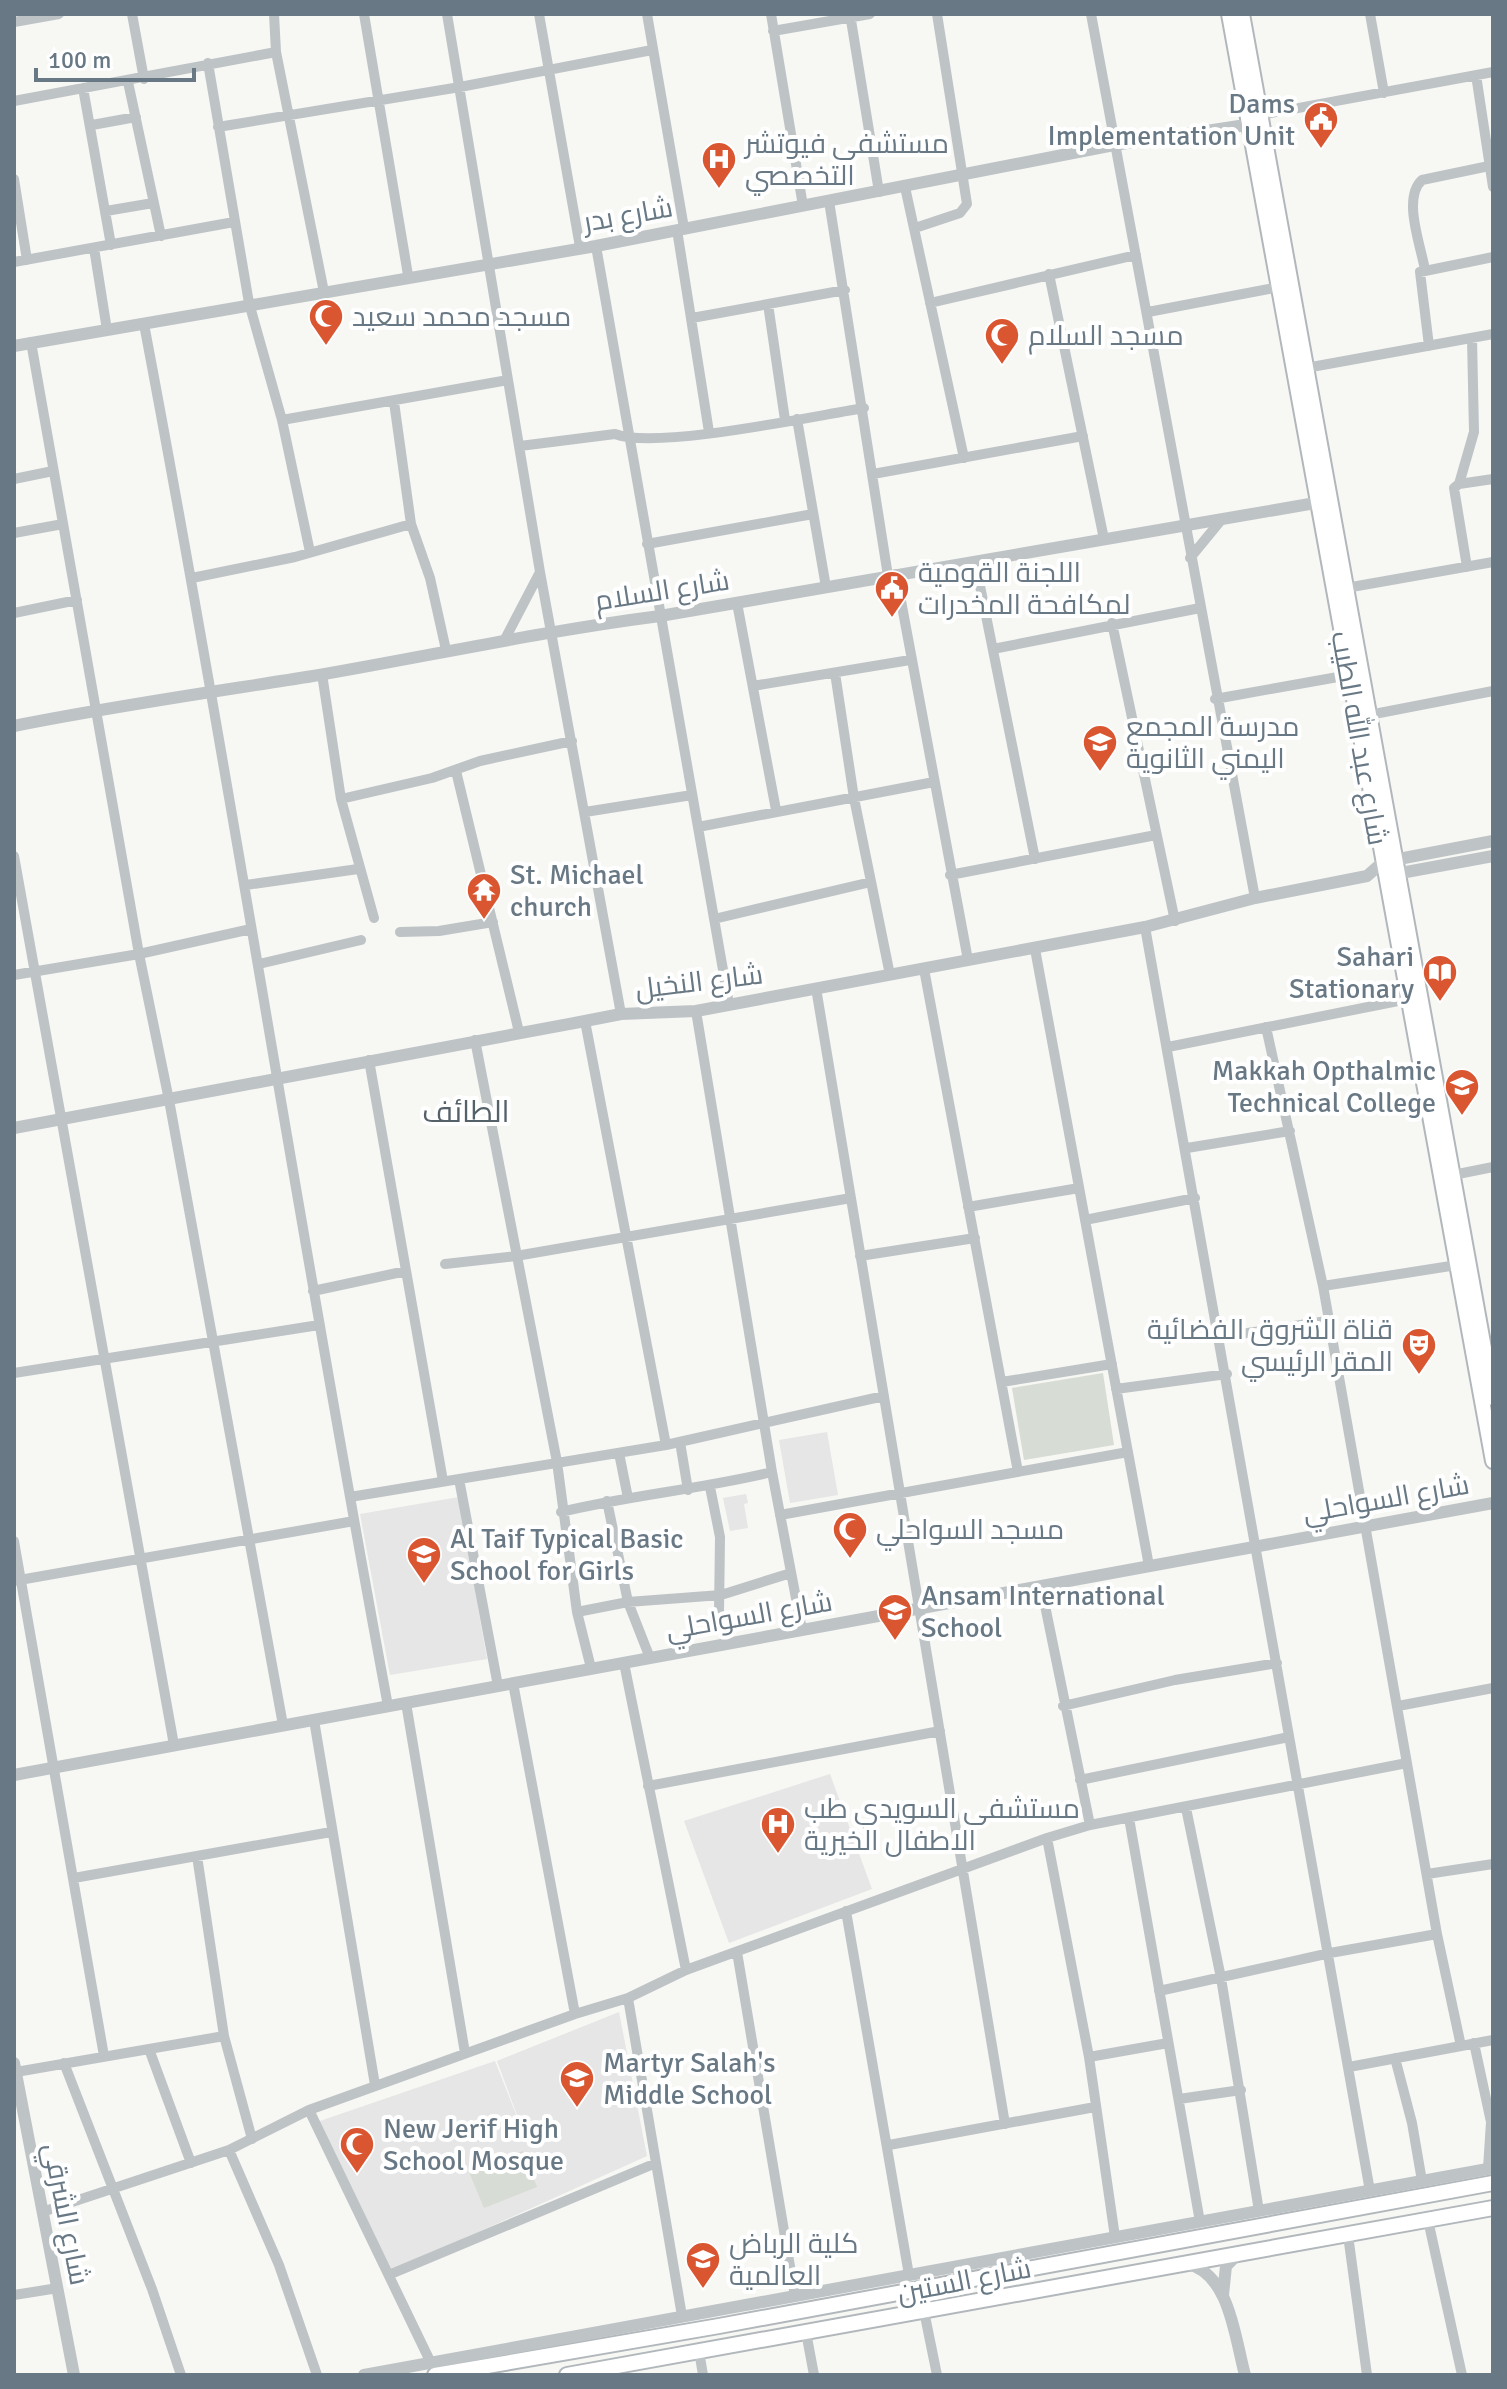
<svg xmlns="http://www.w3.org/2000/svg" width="1507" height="2389" viewBox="0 0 1507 2389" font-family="Signika,Cairo,sans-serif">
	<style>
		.built { fill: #e5e6e5 }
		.green { fill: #d7dcd4 }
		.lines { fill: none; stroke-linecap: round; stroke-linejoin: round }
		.secondary-casing { stroke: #b1b7bb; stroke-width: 18 }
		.minor { stroke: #bec3c6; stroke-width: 10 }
		.tertiary { stroke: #bec3c6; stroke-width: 12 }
		.secondary { stroke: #fff; stroke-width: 14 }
		.labels { text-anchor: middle; stroke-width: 8; stroke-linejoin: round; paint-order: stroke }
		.poi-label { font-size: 28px; fill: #687884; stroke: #fff; text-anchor: start }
		.street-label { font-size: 28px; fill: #687884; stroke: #fff }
		.neighbourhood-label { font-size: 30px; fill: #556169; stroke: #fff }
	</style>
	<rect width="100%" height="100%" fill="#f7f7f4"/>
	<path class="built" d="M827,1432l11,63 -48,8 -11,-63z
		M746,1494l2,9 -4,1 4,24 -18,3 -7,-33z
		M459,1497l28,162 -97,16 -30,-161z
		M830,1774l42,115 -143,54 -45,-122z
		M619,2012l28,144 -255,115 -75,-149 178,-61 32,81 -30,-81z"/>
	<path class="green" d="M1103,1373l11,72 -90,15 -12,-72z
		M523,2151l14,36 -53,21 -15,-36z"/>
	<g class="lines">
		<g class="secondary-casing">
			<path id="secondary" d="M1229,14l264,1447
				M1242,14l251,1384
				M435,2375l284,-49 774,-143
				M567,2375l926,-167"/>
		</g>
		<path class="minor" d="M132,14l12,65
			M274,14l2,38 48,240
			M364,14l44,261
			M447,14l93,558 81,442
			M539,14l41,233
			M647,14l37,214
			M771,14l32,192
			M850,14l29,178
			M1091,14l164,884
			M1370,14l14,79
			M14,22l45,-8
			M773,31l97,-17
			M208,63l41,240 33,117 28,132
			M1476,75l17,112
			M128,82l33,154
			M83,88l28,157
			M14,101l262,-49
			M1255,116l238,-44
			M92,125l44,-8
			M218,127l242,-40 192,-37
			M14,179l13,81
			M905,187l59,271
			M829,201l59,375
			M106,211l47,-8
			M915,228l45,-15 7,-9 -30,-190
			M677,230l32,202
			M596,246l133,758
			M94,248l13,82
			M14,262l220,-40
			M1425,270c-4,-24 -23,-72 -3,-90l67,-14
			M1049,274l55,265
			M930,303l206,-48
			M768,304l17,116
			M1148,312l131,-25
			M692,318l153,-28
			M144,324c87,460 158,922 244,1382
			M31,342l108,612 30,146 114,625
			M1429,346l-9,-74 73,-15
			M1306,368l187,-34
			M394,402l17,122 19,54 16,72
			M797,419l29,168
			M282,420l226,-40
			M520,446l95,-12c41,16 198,-18 249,-26
			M873,474l210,-38
			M14,479l39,-8
			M1459,484l15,-52 -2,-94
			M14,533l49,-9
			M647,544l166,-30
			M1190,558l32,-39
			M975,561l60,298
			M1467,567l-13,-79 5,-4 34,-5
			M896,574l72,386
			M192,578l103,-21 116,-33
			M1346,588l147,-26
			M737,603l39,207
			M14,613l63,-13
			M1112,623l63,298
			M505,639l35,-67
			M993,649l207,-41
			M835,673l19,125 36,177
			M322,674l19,125 33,119
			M753,686l157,-26
			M1215,699l134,-24
			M1369,715l124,-24
			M456,771l63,261
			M341,799l91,-21 48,-17 92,-20
			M585,812l107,-17
			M698,827l236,-45
			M14,856l160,889
			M950,875l206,-40
			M246,885l112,-16
			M714,919l157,-37
			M1145,927l225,1264
			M400,932l39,-1 54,-9
			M1035,949l114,617
			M259,964l102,-24
			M924,969l94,503
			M14,975l125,-21 112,-25
			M816,988l189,1136
			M696,1011l76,461 30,158
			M585,1021l81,424
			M1266,1027l57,259 114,648 24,112
			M475,1040l82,422 20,150 14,56
			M1168,1047l240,-48
			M369,1060l74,421
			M1187,1148l103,-17
			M1453,1175l40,-8
			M968,1207l111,-19
			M1085,1220l110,-22
			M860,1256l115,-18
			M445,1264l71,-8 335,-58
			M1323,1286l134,-21
			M313,1291l93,-20
			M1221,1337l106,-16
			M14,1373l305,-48
			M1002,1382l110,-18
			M1116,1389l111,-15
			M680,1442l8,48
			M619,1453l9,45
			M459,1479l39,207
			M710,1487l10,50 -1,76 7,31
			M350,1497l316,-52 218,-49
			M607,1501l21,101 22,56
			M561,1512c70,-17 141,-23 211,-40
			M780,1515l348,-63
			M14,1541l90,515
			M14,1581l340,-60
			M1041,1586l49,239
			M577,1612l51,-10 93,-7 70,-22
			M624,1663l62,307
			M513,1683l62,331
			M406,1703l59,350
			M1063,1706l112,-26 102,-17
			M1398,1706l95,-18
			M314,1720l61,365
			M1080,1780l209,-43
			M648,1786l292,-55
			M1186,1808l35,170 38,233
			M1129,1818l71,404
			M1047,1838l42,219 26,180
			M197,1856l27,180 28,103
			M1427,1874l66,-10
			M74,1878l257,-46
			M846,1911l63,364
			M737,1952l58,344
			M1159,1991l171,-38 107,-19
			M628,1998l54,318
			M1474,2043l17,79 -3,46
			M149,2049l42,114
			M1089,2057l79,-14
			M1395,2058l17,65 10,58
			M64,2063l88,226 29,86
			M1349,2067l144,-27
			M16,2072l208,-36
			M1179,2099l62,-9
			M309,2110l122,253
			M889,2145l206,-38
			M229,2150l50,115 38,110
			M42,2212l187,-62 80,-40 266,-96 53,-16 58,-28 361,-132 43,-13 317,-62
			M1428,2220l34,155
			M1348,2235l19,140
			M391,2274l265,-111
			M14,2295l44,-7
			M924,2311l13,64
			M806,2332l8,43
			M699,2351l4,24"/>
		<path class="tertiary" d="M14,346l582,-100 518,-101 145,-22
			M14,726c99,-20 199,-34 299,-50 116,-20 230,-45 347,-60l667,-115
			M1390,875l103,-19
			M14,1128l571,-107 36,-7 75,-3 449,-84 110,-29 112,-22 16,-14 110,-21
			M14,1775l1479,-272
			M14,2063l60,312
			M1187,2264c43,9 48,75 58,111
			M1223,2295l3,-29 11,-11
			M364,2375l1129,-207"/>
		<use href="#secondary" class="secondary"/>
	</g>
	<defs>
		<g id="civic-pin" transform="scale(1.8)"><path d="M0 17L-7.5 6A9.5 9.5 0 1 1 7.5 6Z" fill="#da5631" stroke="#fff"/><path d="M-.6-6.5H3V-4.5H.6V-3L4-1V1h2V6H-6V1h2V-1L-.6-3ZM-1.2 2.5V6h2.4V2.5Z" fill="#fff"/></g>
		<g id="hospital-pin" transform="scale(1.8)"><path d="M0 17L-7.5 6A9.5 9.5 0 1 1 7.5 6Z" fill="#da5631" stroke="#fff"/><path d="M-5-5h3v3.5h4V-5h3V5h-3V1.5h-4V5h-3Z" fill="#fff"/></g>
		<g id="mosque-pin" transform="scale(1.8)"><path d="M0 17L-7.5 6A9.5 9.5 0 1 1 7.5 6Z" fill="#da5631" stroke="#fff"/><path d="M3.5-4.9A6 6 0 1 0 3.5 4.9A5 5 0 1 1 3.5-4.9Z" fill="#fff"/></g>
		<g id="school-pin" transform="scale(1.8)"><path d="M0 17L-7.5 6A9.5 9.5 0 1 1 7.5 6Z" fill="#da5631" stroke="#fff"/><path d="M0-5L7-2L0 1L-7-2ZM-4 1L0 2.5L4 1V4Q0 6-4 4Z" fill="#fff"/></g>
		<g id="temple-pin" transform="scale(1.8)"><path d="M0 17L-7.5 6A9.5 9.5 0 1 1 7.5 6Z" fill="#da5631" stroke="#fff"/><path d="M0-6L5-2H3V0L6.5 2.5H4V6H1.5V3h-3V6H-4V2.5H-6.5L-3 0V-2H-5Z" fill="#fff"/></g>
		<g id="library-pin" transform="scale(1.8)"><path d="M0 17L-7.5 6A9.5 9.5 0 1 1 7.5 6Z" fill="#da5631" stroke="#fff"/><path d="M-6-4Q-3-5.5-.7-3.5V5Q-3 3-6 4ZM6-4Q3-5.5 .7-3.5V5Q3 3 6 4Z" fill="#fff"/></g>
		<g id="university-pin" transform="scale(1.8)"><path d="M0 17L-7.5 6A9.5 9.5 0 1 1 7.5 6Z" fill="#da5631" stroke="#fff"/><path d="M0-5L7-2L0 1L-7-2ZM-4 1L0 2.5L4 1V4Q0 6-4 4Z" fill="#fff"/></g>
		<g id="theatre-pin" transform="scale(1.8)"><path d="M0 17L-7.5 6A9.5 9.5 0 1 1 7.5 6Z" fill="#da5631" stroke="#fff"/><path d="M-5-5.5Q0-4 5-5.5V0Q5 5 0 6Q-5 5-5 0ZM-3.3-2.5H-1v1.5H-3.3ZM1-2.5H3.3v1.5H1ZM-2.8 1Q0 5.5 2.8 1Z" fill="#fff"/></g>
	</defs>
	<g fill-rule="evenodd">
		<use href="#civic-pin" x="1321" y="119"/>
		<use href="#hospital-pin" x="719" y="159"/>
		<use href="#mosque-pin" x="326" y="316"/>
		<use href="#mosque-pin" x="1002" y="335"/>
		<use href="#civic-pin" x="892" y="588"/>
		<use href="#school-pin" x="1100" y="742"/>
		<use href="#temple-pin" x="484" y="890"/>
		<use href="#library-pin" x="1440" y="972"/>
		<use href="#university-pin" x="1462" y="1086"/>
		<use href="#theatre-pin" x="1419" y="1345"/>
		<use href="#mosque-pin" x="850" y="1529"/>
		<use href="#school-pin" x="424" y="1554"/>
		<use href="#school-pin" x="895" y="1611"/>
		<use href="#hospital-pin" x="778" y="1824"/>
		<use href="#school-pin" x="577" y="2078"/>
		<use href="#mosque-pin" x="357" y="2144"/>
		<use href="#university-pin" x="703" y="2259"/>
	</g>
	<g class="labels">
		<g class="poi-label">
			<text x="1295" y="113" text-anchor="end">Dams<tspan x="1295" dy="32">Implementation Unit</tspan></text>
			<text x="745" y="153">مستشفى فيوتشر<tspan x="745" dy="32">التخصصي</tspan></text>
			<text x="352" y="326">مسجد محمد سعيد</text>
			<text x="1028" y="345">مسجد السلام</text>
			<text x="918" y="582">اللجنة القومية<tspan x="918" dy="32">لمكافحة المخدرات</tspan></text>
			<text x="1126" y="736">مدرسة المجمع<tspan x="1126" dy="32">اليمني الثانوية</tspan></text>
			<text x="510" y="884">St. Michael<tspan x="510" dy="32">church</tspan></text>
			<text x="1414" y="966" text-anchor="end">Sahari<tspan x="1414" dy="32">Stationary</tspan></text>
			<text x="1436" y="1080" text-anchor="end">Makkah Opthalmic<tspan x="1436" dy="32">Technical College</tspan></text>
			<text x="1393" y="1339" text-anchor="end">قناة الشروق الفضائية<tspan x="1393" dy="32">المقر الرئيسي</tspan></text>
			<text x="876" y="1539">مسجد السواحلي</text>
			<text x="450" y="1548">Al Taif Typical Basic<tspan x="450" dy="32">School for Girls</tspan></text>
			<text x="921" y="1605">Ansam International<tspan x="921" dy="32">School</tspan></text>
			<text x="804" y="1818">مستشفى السويدي طب<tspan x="804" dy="32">الاطفال الخيرية</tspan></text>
			<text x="603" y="2072">Martyr Salah's<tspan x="603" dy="32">Middle School</tspan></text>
			<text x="383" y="2138">New Jerif High<tspan x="383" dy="32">School Mosque</tspan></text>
			<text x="729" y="2253">كلية الرباض<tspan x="729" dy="32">العالمية</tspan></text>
		</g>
		<g class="street-label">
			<text transform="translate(628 214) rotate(-10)" y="10">شارع بدر</text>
			<text transform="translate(662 590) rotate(-9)" y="10">شارع السلام</text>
			<text transform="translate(1360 738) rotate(80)" y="10">شارع عبد الله الطيب</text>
			<text transform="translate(699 981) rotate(-7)" y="10">شارع النخيل</text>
			<text transform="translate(1386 1498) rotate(-10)" y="10">شارع السواحلي</text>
			<text transform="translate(749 1615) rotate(-10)" y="10">شارع السواحلي</text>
			<text transform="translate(67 2214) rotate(79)" y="10">شارع الشرقي</text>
			<text transform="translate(964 2280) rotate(-11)" y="10">شارع الستين</text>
		</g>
		<g class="neighbourhood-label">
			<text x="466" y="1122">الطائف</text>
		</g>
	</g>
	<rect width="1507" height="2389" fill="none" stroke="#687884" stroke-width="32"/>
	<path d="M36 68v12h158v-12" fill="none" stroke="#687884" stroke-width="4"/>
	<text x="48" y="68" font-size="24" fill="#687884" stroke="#ffffff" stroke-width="6" paint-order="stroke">100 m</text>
</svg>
